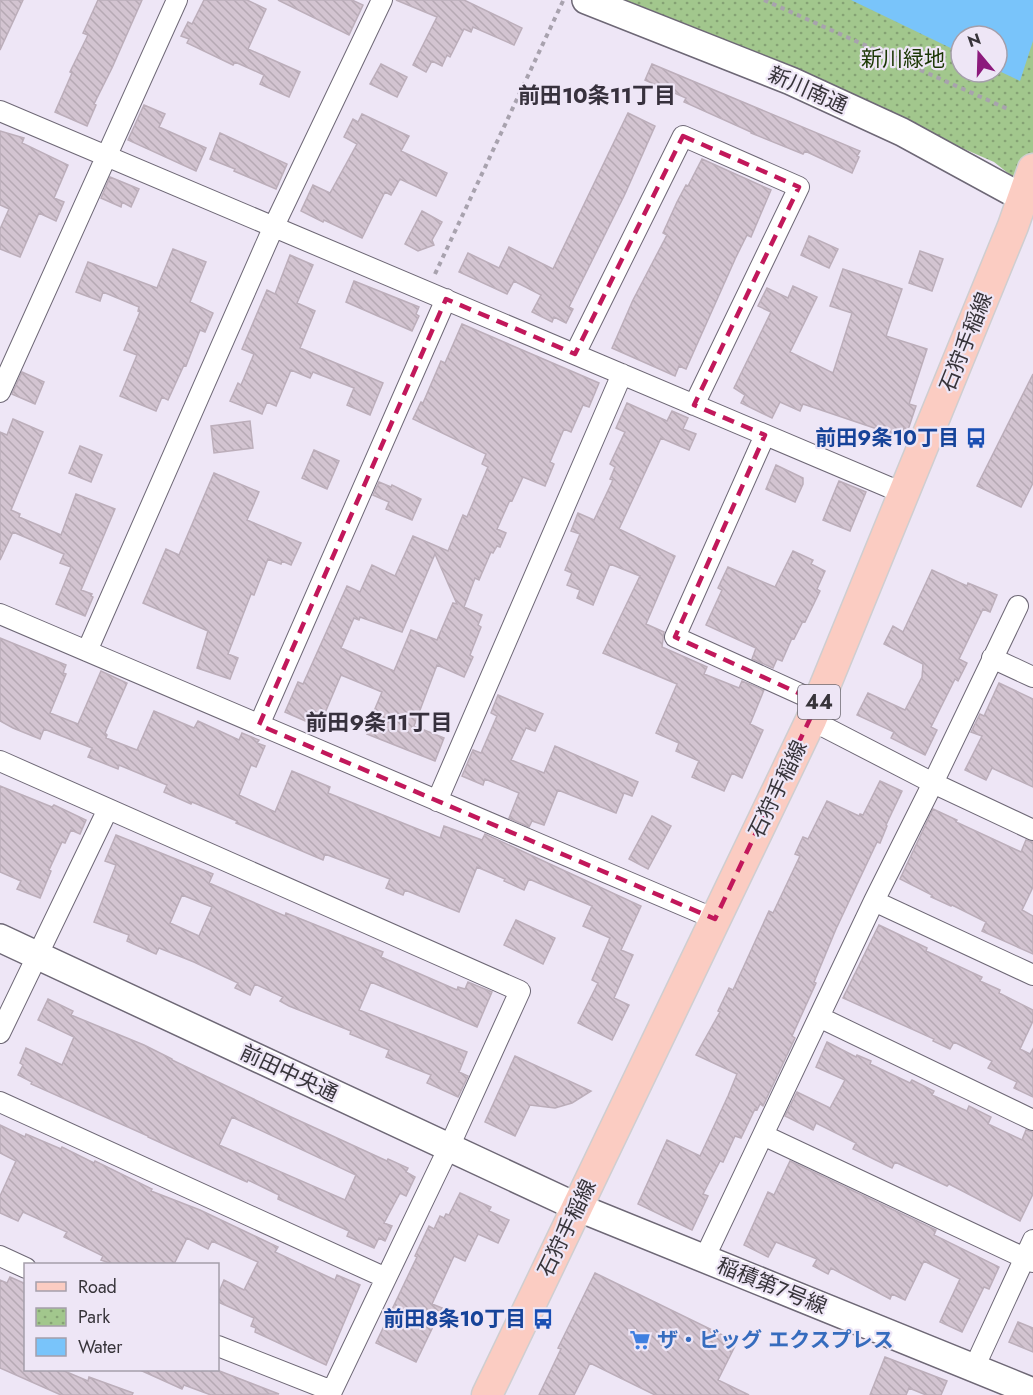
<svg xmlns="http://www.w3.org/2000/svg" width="1033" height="1395" viewBox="0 0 1033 1395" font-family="Jost,'Noto Sans JP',sans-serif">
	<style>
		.park { fill: url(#park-dots); fill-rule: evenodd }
		.water { fill: #79c4fa }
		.building { fill: url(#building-back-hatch); stroke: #bcaeba; stroke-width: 1.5; fill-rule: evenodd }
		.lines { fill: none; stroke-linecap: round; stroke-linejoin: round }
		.street-casing { stroke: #6e6876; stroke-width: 22 }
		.secondary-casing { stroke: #6e6876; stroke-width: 30 }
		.primary-casing { stroke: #cfced0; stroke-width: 33 }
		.path { stroke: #a8a2ae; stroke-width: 4; stroke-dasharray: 4.5 4.5; stroke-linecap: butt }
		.street { stroke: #fff; stroke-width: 20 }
		.secondary { stroke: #fff; stroke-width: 27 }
		.primary { stroke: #fbccc2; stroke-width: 30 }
		.marked { fill: none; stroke: #c2185b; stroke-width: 4.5; stroke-dasharray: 12 8; stroke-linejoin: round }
		.labels { text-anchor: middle; stroke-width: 4.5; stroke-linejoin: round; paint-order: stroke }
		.shield { fill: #eee6f6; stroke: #6e6972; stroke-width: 1.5 }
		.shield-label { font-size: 20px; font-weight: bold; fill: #37343a }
		.park-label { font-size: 21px; fill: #1a3603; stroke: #eee6f6 }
		.street-label { font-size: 21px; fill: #37343a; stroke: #eee6f6 }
		.transit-label { font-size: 21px; font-weight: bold; fill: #164399; stroke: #eee6f6; text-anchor: end }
		.shop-label { font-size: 21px; font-weight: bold; fill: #366cbe; stroke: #eee6f6; text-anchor: start }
		.neighbourhood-label { font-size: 22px; font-weight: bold; fill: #37313d; stroke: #eee6f6 }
	</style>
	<defs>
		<pattern id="park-dots" width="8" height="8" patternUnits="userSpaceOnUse" patternTransform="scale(1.5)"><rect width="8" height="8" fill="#a2c78d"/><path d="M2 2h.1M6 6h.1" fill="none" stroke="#85a274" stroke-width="1.8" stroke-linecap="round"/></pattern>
		<pattern id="building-back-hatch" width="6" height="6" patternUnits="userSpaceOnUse" patternTransform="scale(1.5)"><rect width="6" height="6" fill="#d3c4d1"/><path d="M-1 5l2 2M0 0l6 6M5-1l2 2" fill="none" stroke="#b6a9b4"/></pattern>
	</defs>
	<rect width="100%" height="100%" fill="#eee6f6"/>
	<path class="park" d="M624,0h409v193l-39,-31zM961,36h36v36h-36z"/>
	<path class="water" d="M851,0h182v41l-13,40 -23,-11v-34h-36v17z"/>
	<path class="building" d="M0,0h23l-23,50z
		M98,0h44l-30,68 -18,36 2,1 -9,21 -32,-14 17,-39 -2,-1 18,-37 -5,-2z
		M204,0h43l19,9 -18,40 52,23 -11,25 -29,-13 4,-9 -29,-13 -2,3 -46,-22 2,-4 -8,-3 7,-14 4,2z
		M278,0h74l11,5 -14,30z
		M396,0h68l58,28 -8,17 -41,-18 -2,5 -7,-3 -14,28 -3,-2 -5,11 -10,-5 -6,11 -13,-7 24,-48z
		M381,64l26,13 -10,20 -27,-13z
		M652,64l208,87 -3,5 2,1 -7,16 -47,-22 -2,3 -52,-21v-1l-67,-30 2,-4 -41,-18z
		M144,105l21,9 -6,13 47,21 -10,23 -68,-31z
		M628,113l27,13 -30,68 -56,113 4,2 -7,14 -12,-6 -2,5 -20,-10 9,-17 -27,-14 -7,13 -48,-22 9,-19 31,15 10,-21 44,22z
		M362,114l47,22 -8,15 46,22 -11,23 -36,-17 -9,16 -6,-3 -23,46 -38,-18 -1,2 -22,-11 12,-26 17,8 27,-49 -13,-7 9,-18 5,3z
		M0,131l24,7 -2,5 46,22 -14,33 10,4 -8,19 -17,-8 -19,44 -20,-8v-20l9,-20 -9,-4z
		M220,133l67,31 -11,25 -42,-18 1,-2 -25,-10z
		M702,159l69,31 -20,47 -4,-2 -11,22 -50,112 -7,-3 -4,10 -63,-28 21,-48 34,-65 -4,-2 14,-31 9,-17 2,1z
		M110,177l29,12 -8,18 -9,-5 -1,5 -20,-9z
		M422,211l20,11 -10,18 2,5 -16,6 -13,-7z
		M809,236l29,13 -9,19 -28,-13z
		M173,249l33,13 -16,40 23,11 -8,19 -5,-2 -14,36 -2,-1 -16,35 -6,-3 -6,14 -36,-15 17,-41 -13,-5 16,-38 -2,-1 1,-4 -36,-15 -3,9 -24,-9 12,-30 69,26z
		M920,251l23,8 -11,32 -23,-8z
		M290,255l23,10 -16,38 18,8 -15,37 83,35 -13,32 -23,-10 7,-17 -41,-16 -3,6 -19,-8 -15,36 -9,-4 -5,12 -32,-13 8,-18 3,2 13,-31 -12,-5 25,-59 8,4z
		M843,269l59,20 -16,47 41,13 -18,55 7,2 -8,24 -4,-2 -3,9 -98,-33 -3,7 -20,-9 -8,16 -31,-15 4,-8 -11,-7 37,-76 -13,-6 9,-18 21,10 5,-12 24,11 -27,55 43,21 19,-60 -22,-7z
		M354,281l65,26 -3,7 3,2 -7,15 -66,-29z
		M462,324l137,59 -10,24 -6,-2 -12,27 -7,-3 -14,33 4,2 -9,22 -22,-9 -11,24 -2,-1 -13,29 9,4 -6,14 -3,-1 -4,7 -2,-1 -12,28 -4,-2 -11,29 18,8 -4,10 3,2 -11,28 3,2 -9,20 -27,-12 -23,61 30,12 -9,23 -68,-27 5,-10 -3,-1 13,-31 -41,-17 -22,52 -34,-15 13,-30 5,2 44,-98 13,6 12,-27 23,11 18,-40 35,15 15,-36 4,2 21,-50 -6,-3 4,-10 -73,-35 8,-17 2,1 18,-42 4,2zM435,554l22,50 -4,-1 -16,37 -26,-10 -17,41 -53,-23 13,-30 5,2 1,-3 42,15z
		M22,372l22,10 -9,22 -23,-10z
		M1033,374v109l-12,24 -44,-21z
		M627,403l40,18 5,-10 16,7 -5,11 13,5 -7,16 -28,-12 -42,91 56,27 -29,68 18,8 -2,15 45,20 -3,7 35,14 3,-7 22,9 -14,34 13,6 -21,48 -10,-5 -8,18 -32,-14 7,-16 -23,-10 3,-8 -23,-10 21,-49 -74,-31 37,-77 -30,-12 -17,41 -16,-7 3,-8 -13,-5 5,-12 -7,-3 15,-36 -9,-3 7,-18 16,7 19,-40 -3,-1 5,-12 -5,-3 15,-32 -9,-4z
		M13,419l30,13 -32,78 9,4 -1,3 42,18 15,-41 39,15 -34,81 11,4 -1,2 2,1 -8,19 -29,-12 15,-37 -11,-4 4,-9 -51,-22 -13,28v-128l7,3z
		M250,421l3,27 -39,5 -3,-27z
		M80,446l22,9 -11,27 -22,-9z
		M314,450l25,11 -12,28 -25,-11z
		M776,465l27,13v6l-8,18 -29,-13z
		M214,473l45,19 -12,28 54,23 -10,22 -9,-4 -1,3 -13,-5 -14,36 -3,-1 -23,60 10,4 -8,21 -33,-11 11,-37 -65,-28 23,-54 13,6z
		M839,481l27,11 -16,39 -27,-11z
		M379,482l12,5 1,-2 29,14 -9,21 -26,-11 3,-7 -16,-7z
		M793,551l20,9 -2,4 14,7 -8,18 3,2 -15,31 -2,-1 -9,18 -2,-1 -10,23 -5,-2 -4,9 -21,-9 4,-11 -50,-23 16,-35 -4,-2 10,-21 47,20z
		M932,570l35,16 1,-3 29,12 -7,17 -7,-3 -24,50 8,4 -9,18 -3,-2 -24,48 6,3 -12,25 -34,-17 3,-6 -37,-17 11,-22 37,17 17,-33 1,-13 -39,-20 9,-18 10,6z
		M0,638l66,27 -3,8 3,1 -16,39 28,11 23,-53 26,12 -22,50 2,2 -1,3 31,12 17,-39 40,17 4,-7 41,19 3,-7 17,7 -2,3 8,3 -9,21 -5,-2 -12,30 36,17 17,-41 38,16 -2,6 112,45 4,-12 38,14 3,-6 156,72 -20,44 12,5 -19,43 15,7 -17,35 -34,-17 20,-40 -6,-3 18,-42 -27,-12 9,-20 -63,-27 -5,11 -20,-9 1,-2 -28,-12 -18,45 -54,-22 -2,5 -17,-7 4,-9 -65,-25 -2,6 -87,-37 1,-2 -45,-19 -1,2 -27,-12 3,-7 -48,-20 -1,4 -30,-12 4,-9 -48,-19 -4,10 -27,-11 -13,-7z
		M999,683l34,16v88l-41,-19 -6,12 -21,-10 17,-34 -11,-4 9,-18 4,2z
		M498,695l45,19 -8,17 -9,-3 -15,32 33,13 11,-27 83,36 -6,14 -8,-3 -8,20 -58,-23 -14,35 -12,-4 -3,6 -20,-9 10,-25 -34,-14 -2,6 -21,-9 11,-26 8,3 16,-37 -6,-3z
		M880,781l22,10 -16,34 1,1 -7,17 -3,-1 -41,87 -22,53 2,1 -24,53 3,2 -32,68 -3,-2 -3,6 -2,-1 -14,29 -6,-2 -12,26 -3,-1 -17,33 5,2 -16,34 -54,-26 29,-64 33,16 28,-60 9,-22 -41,-19 24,-43 -2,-1 11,-23 4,2 36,-79 4,2 27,-57 -5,-2 8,-17 5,2 19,-38 32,15 1,-2 3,1z
		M0,786l52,21 2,-2 32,15 -6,14 -9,-4 -6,13 -3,-1 -13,28 2,1 -11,27 -23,-9 4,-8 -21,-9z
		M933,809l24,11 -1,2 65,30 5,-12 7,2v45l-11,23 11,6v38l-51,-23 4,-9 -34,-17 -1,1 -20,-9 1,-2 -32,-16z
		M652,816l19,10 -23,43 -19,-10z
		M116,835l97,39 -4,9 76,33 1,-3 97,39 -2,5 76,33 1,-3 7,2 3,-7 24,10 -15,35 -106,-45 -12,28 108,42 -8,20 9,4 -10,21 -31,-14 4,-8 -45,-18 3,-7 -39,-16 1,-3 -62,-25 -9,-5 3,-4 -28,-13 -5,11 -15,-7 3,-5 -44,-21 -35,-14 -3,6 -29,-13 2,-6 -35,-13 22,-57 -11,-4zM182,895l30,12 -13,29 -29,-13z
		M516,920l39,18 -12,26 -39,-19z
		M879,925l48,23 -1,3 56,26 -2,4 20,9 -1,3 34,17v11l-13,28 10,5 3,-5v48l-19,-9 3,-6 -29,-14 4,-7 -38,-19 -4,7 -17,-8 1,-2 -91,-41z
		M48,999l25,12 -2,4 73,30 28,14v1l117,56 98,45 1,-2 20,9 -2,4 9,5 -9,19 -6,-3 -16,30 8,3 -7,15 -6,-3 -5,10 -27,-12 2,-5 -71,-32 1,-4 -31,-15 -1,2 -20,-9 -79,-36v-1l-117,-52 1,-2 -14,-7 5,-10 -3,-2 6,-15 36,17 12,-28 -36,-17zM232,1117l124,58 -11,25 -126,-55z
		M827,1042l29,15 1,-2 14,6 -1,3 40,19 2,-3 22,11 -2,4 35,16 2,-5 22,11 -3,7 34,16 4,-10 7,2v62l-13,27 -71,-37 -2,2 -52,-24 -3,6 -39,-19 3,-6 -40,-20 -3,7 -28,-14 12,-24 33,16 15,-28 -29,-13z
		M515,1056l76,35 -19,12 -17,5 -25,-3 -15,31 -30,-14z
		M0,1125l25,12 1,-3 35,15 1,-2 32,16 1,-2 57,28 -1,2 49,19 78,37 -3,5 60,28 2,-5 23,10 -34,80 -71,-33 1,-4 -5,-2 3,-8 -36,-16v-8l6,-14 20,10 14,-28 -46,-21 -4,8 -21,-11 -13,26h-62l-11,-4 2,-4 -39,-19 3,-5 -44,-20 -5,9 -18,-8v-17l16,-35 -16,-8z
		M790,1161l146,69 -2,5 65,32 -10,22 -5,-2 -22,45 -22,-10 20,-43 -36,-18 -19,39 -13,-6 -2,5 -59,-31 -3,6 -15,-8 4,-7 -41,-17 -8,15 -24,-12 24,-53 6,3z
		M460,1193l31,14 -2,4 20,9 -11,23 -20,-9 -13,27 -11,-5 -22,48 10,4 -26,54 -40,-19 41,-86 -2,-1 14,-30 5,3 6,-13 4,2 2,-4 3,1z
		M595,1273l142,69 -19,38 31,15h-94l-65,-32 -16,32h-35l22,-46 -3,-1z
		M10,1277l16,7 -1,86h37l26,11 1,-4 44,16 -1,2h-71l-61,-27v-88l7,3z
		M1018,1322l15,6v24l-24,-10z
		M885,1357l62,24 -6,14h-15l-17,-7 -3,7h-36z
		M140,1370h77l62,24 -68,1 -27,-10 -2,4z"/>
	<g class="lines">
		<g class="street-casing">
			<path id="street" d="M0,111l905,383
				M575,354l108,-218 116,51 -105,218
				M0,392l177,-392
				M765,435l-90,202 143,65
				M0,614l715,305
				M87,651l187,-425 108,-226
				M992,658l41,19
				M811,720l122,63 100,47
				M259,725l187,-426
				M0,761l520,230 -71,156 -119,248
				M437,801l185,-427
				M874,901l159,74
				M819,1017l214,103
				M0,1033l108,-224
				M0,1102l386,176
				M763,1135l270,127
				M0,1256l26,12
				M704,1259l170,-358 59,-118 85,-177
				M218,1346l114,45
				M974,1368l59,-128"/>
		</g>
		<g class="secondary-casing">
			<path id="secondary" d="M586,0l205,81 111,51 121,66
				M0,938l577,269 456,185"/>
		</g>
		<g class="primary-casing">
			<path id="primary" d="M487,1395l324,-675 202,-494 20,-57"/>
		</g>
		<path class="path" d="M764,0l246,110
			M435,274l128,-273"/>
		<use href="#street" class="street"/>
		<use href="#secondary" class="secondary"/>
		<use href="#primary" class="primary"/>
	</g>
	<path class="marked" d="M683,136l116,51 -105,218 71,30 -90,202 143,65 -103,217 -456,-194 187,-426 129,55z"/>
	<defs>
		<g id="bus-bare" transform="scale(1.62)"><path d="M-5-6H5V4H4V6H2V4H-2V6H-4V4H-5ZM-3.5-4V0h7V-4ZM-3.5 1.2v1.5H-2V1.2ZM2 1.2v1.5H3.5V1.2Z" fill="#1a4fb4" stroke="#eee6f6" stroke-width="2.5" paint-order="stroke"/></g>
		<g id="supermarket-bare" transform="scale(1.62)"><path d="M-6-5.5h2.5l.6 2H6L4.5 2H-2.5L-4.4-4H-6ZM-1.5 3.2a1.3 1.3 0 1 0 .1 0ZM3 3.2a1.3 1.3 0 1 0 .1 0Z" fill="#3f7fe0" stroke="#eee6f6" stroke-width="2.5" paint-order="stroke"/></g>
	</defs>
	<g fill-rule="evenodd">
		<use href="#bus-bare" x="976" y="438"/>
		<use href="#bus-bare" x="543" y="1319"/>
		<use href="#supermarket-bare" x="640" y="1340"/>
	</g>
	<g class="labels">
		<rect class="shield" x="798" y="685" width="42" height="34" rx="4.5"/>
		<g class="shield-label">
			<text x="819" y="709">44</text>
		</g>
		<g class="park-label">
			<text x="903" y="66">新川緑地</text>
		</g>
		<g class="street-label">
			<text transform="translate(808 90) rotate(24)" y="7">新川南通</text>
			<text transform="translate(966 342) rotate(-68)" y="7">石狩手稲線</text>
			<text transform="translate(778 789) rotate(-64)" y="7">石狩手稲線</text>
			<text transform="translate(289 1073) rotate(25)" y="7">前田中央通</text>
			<text transform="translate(567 1228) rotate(-64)" y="7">石狩手稲線</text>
			<text transform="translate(772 1286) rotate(22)" y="7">稲積第7号線</text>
		</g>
		<g class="transit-label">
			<text x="959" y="445">前田9条10丁目</text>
			<text x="526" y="1326">前田8条10丁目</text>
		</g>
		<g class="shop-label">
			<text x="657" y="1347">ザ・ビッグ エクスプレス</text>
		</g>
		<g class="neighbourhood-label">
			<text x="597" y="103">前田10条11丁目</text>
			<text x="379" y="730">前田9条11丁目</text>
		</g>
	</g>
	<rect x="24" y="1263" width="195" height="108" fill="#eee6f6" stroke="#a59fab" stroke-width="1.5"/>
	<rect x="36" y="1282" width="30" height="9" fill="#fbccc2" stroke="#a59fab" stroke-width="1.5"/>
	<text x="78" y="1293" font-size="18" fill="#37343a">Road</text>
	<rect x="36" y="1308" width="30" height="18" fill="url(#park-dots)" stroke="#a59fab" stroke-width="1.5"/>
	<text x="78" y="1323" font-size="18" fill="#37343a">Park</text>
	<rect x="36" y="1338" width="30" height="18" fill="#79c4fa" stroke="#a59fab" stroke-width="1.5"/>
	<text x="78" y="1353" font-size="18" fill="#37343a">Water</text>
	<g transform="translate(979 54) rotate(341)"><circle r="28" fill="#eee6f6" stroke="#a59fab" stroke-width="1.5"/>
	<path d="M0-4.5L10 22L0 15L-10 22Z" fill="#8c1a7c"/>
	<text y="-9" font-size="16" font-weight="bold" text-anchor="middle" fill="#37343a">N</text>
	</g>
</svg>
